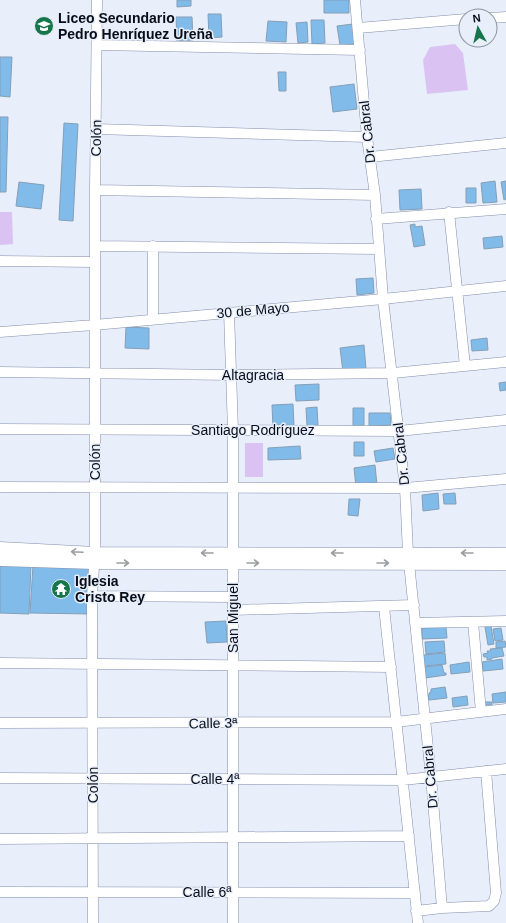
<svg xmlns="http://www.w3.org/2000/svg" width="506" height="923" viewBox="0 0 506 923" font-family="Arial,sans-serif">
	<style>
		.green { fill: #dac2f3 }
		.building { fill: #80bbea; stroke: #849fb6 }
		.lines { fill: none; stroke-linecap: round; stroke-linejoin: round }
		.minor-casing { stroke: #828fab; stroke-width: 11 }
		.major-casing { stroke: #828fab; stroke-width: 13 }
		.minor { stroke: #fff; stroke-width: 10 }
		.major { stroke: #fff; stroke-width: 12 }
		.oneway { stroke: #9c9ea2 }
		.labels { text-anchor: middle; stroke-width: 3; stroke-linejoin: round; paint-order: stroke }
		.poi-label { font-size: 14px; font-weight: bold; fill: #080d17; stroke: #e8eefa; text-anchor: start }
		.street-label { font-size: 14px; fill: #080d17; stroke: #e8eefa }
	</style>
	<rect width="100%" height="100%" fill="#e8eefa"/>
	<path class="green" d="M455,44l8,9 5,37 -41,4 -4,-34 7,-13z
		M0,212h12l1,32 -13,1z
		M245,443h18v34h-18z"/>
	<path class="building" d="M177,0h14v6l-14,1z
		M324,0h25v13h-25z
		M208,14h13l1,23 -13,1z
		M176,17h16l1,23 -16,1z
		M311,20h13l1,23 -13,1z
		M268,21l19,1 -1,20 -20,-1z
		M307,22l1,20 -10,1 -2,-20z
		M353,24l2,20 -15,1 -3,-19z
		M0,57h12l-2,40 -10,-1z
		M278,72h8v19h-7z
		M354,84l3,25 -24,3 -3,-25z
		M0,117h8l-2,75h-6z
		M64,123l14,1 -5,97 -14,-1z
		M495,181l2,21 -14,1 -2,-20z
		M506,181v18l-2,1 -3,-18z
		M19,182l25,3 -3,24 -25,-3z
		M466,188h10v15h-10z
		M421,189l1,20 -22,1 -1,-20z
		M415,224v3l7,-1 3,19 -11,2 -4,-22z
		M502,236l1,11 -19,2 -1,-11z
		M373,278l1,15 -17,2 -1,-16z
		M126,327l23,1v21l-24,-1z
		M487,338l1,12 -16,1 -1,-11z
		M364,345l2,24 -23,3 -3,-24z
		M506,382v8l-6,1 -1,-8z
		M319,384v16l-23,1 -1,-16z
		M293,404l1,23 -21,1 -1,-23z
		M317,407l1,18 -11,1 -1,-18z
		M353,408h11v17l-11,1z
		M369,413h21l1,12 -22,1z
		M354,442h10v14h-10z
		M300,446l1,13 -33,1v-12z
		M393,448l2,11 -19,3 -2,-11z
		M375,465l2,20 -21,2 -2,-19z
		M438,493l1,16 -16,2 -1,-16z
		M455,493l1,11h-12l-1,-10z
		M349,499h11l-2,17 -10,-1z
		M31,565l-2,49 -29,-1v-47z
		M33,565h57v49l-60,-1z
		M226,621l1,21 -20,1 -2,-21z
		M491,626l3,18 -6,1 -3,-18z
		M446,627l1,11 -25,1v-11z
		M501,628l2,12 -8,1 -2,-12z
		M444,641l1,11 -19,2 -1,-12z
		M505,641l1,6 -10,1v-6z
		M502,648l2,8 -12,2v1l-5,1v-3h-3l-1,-3 5,-1 -1,-2h4l-1,-2z
		M445,653l1,11 -22,2 -1,-11z
		M502,659l1,10 -20,2 -1,-9z
		M469,662l1,10 -19,2 -1,-9z
		M442,665l2,8h2v2l-21,3 -1,-11z
		M445,687l2,11 -18,2 -1,-5h1v-2l2,-1v-3z
		M506,692v10l-13,1 -1,-9z
		M467,696l1,9 -15,2 -1,-9z
		M485,702h7v3h-7z"/>
	<g class="lines">
		<g class="minor-casing">
			<path id="minor" d="M355,0l12,137 8,58 8,104 22,189 3,65 23,224 11,131
				M490,18l16,-1
				M358,28l108,-9
				M97,45l263,5
				M96,129l271,8
				M370,157l136,-14
				M95,190l280,5
				M449,212l16,154
				M376,219l130,-10
				M95,246l284,3
				M153,246v73
				M0,261l95,1
				M229,312l4,119v492
				M0,332l94,-7 289,-26 123,-13
				M0,372l231,3 162,-2 113,-11
				M0,429l399,2 107,-11
				M0,487l405,1 101,-9
				M92,596l141,1
				M384,607l34,316
				M233,610l181,-5
				M473,622l8,90
				M415,623l91,-2
				M0,663l391,4
				M0,723l396,-1 110,-13
				M0,778l403,2 103,-11
				M0,839l409,-3
				M0,892l415,1
				M416,911l26,-3 47,-2 5,-5 2,-8 -10,-122
				M93,923l-1,-327 3,-43v-363l2,-190"/>
		</g>
		<g class="major-casing">
			<path id="major" d="M0,548l95,5 411,1
				M0,560l94,3 412,1"/>
		</g>
		<use href="#minor" class="minor"/>
		<use href="#major" class="major"/>
	</g>
	<defs><path id="oneway-shaft" d="M-6 0H5M1.5-3L5.5 0L1.5 3" fill="none" stroke-width="1.6" stroke-linecap="round" stroke-linejoin="round"/></defs>
	<g class="oneway">
		<use href="#oneway-shaft" transform="translate(77 552) rotate(-177)"/>
		<use href="#oneway-shaft" transform="translate(207 553) rotate(-180)"/>
		<use href="#oneway-shaft" transform="translate(337 553) rotate(180)"/>
		<use href="#oneway-shaft" transform="translate(467 553) rotate(-180)"/>
		<use href="#oneway-shaft" transform="translate(123 563)"/>
		<use href="#oneway-shaft" transform="translate(253 563)"/>
		<use href="#oneway-shaft" transform="translate(383 563)"/>
	</g>
	<defs>
		<g id="school-disc" transform="scale(1)"><circle r="9.5" fill="#16754b" stroke="#e8eefa"/><path d="M0-5L7-2L0 1L-7-2ZM-4 1L0 2.5L4 1V4Q0 6-4 4Z" fill="#fff"/></g>
		<g id="temple-disc" transform="scale(1)"><circle r="9.5" fill="#16754b" stroke="#e8eefa"/><path d="M0-6L5-2H3V0L6.5 2.5H4V6H1.5V3h-3V6H-4V2.5H-6.5L-3 0V-2H-5Z" fill="#fff"/></g>
	</defs>
	<g fill-rule="evenodd">
		<use href="#school-disc" x="44" y="26"/>
		<use href="#temple-disc" x="61" y="589"/>
	</g>
	<g class="labels">
		<g class="poi-label">
			<text x="58" y="23">Liceo Secundario<tspan x="58" dy="16">Pedro Henríquez Ureña</tspan></text>
			<text x="75" y="586">Iglesia<tspan x="75" dy="16">Cristo Rey</tspan></text>
		</g>
		<g class="street-label">
			<text transform="translate(367 132) rotate(-96)" y="5">Dr. Cabral</text>
			<text transform="translate(96 138) rotate(-89)" y="5">Colón</text>
			<text transform="translate(253 310) rotate(-5)" y="5">30 de Mayo</text>
			<text x="253" y="380">Altagracia</text>
			<text x="253" y="435">Santiago Rodríguez</text>
			<text transform="translate(401 454) rotate(-96)" y="5">Dr. Cabral</text>
			<text transform="translate(95 462) rotate(-90)" y="5">Colón</text>
			<text transform="translate(233 618) rotate(-90)" y="5">San Miguel</text>
			<text transform="translate(213 723) rotate(-1)" y="5">Calle 3ª</text>
			<text transform="translate(430 777) rotate(-95)" y="5">Dr. Cabral</text>
			<text x="215" y="784">Calle 4ª</text>
			<text transform="translate(93 785) rotate(-90)" y="5">Colón</text>
			<text x="207" y="897">Calle 6ª</text>
		</g>
	</g>
	<g transform="translate(478 28) rotate(352)"><circle r="19" fill="#e8eefa" stroke="#8e949f"/>
	<path d="M0-3L7 15L0 10L-7 15Z" fill="#16754b"/>
	<text y="-6" font-size="11" font-weight="bold" text-anchor="middle" fill="#080d17">N</text>
	</g>
</svg>
